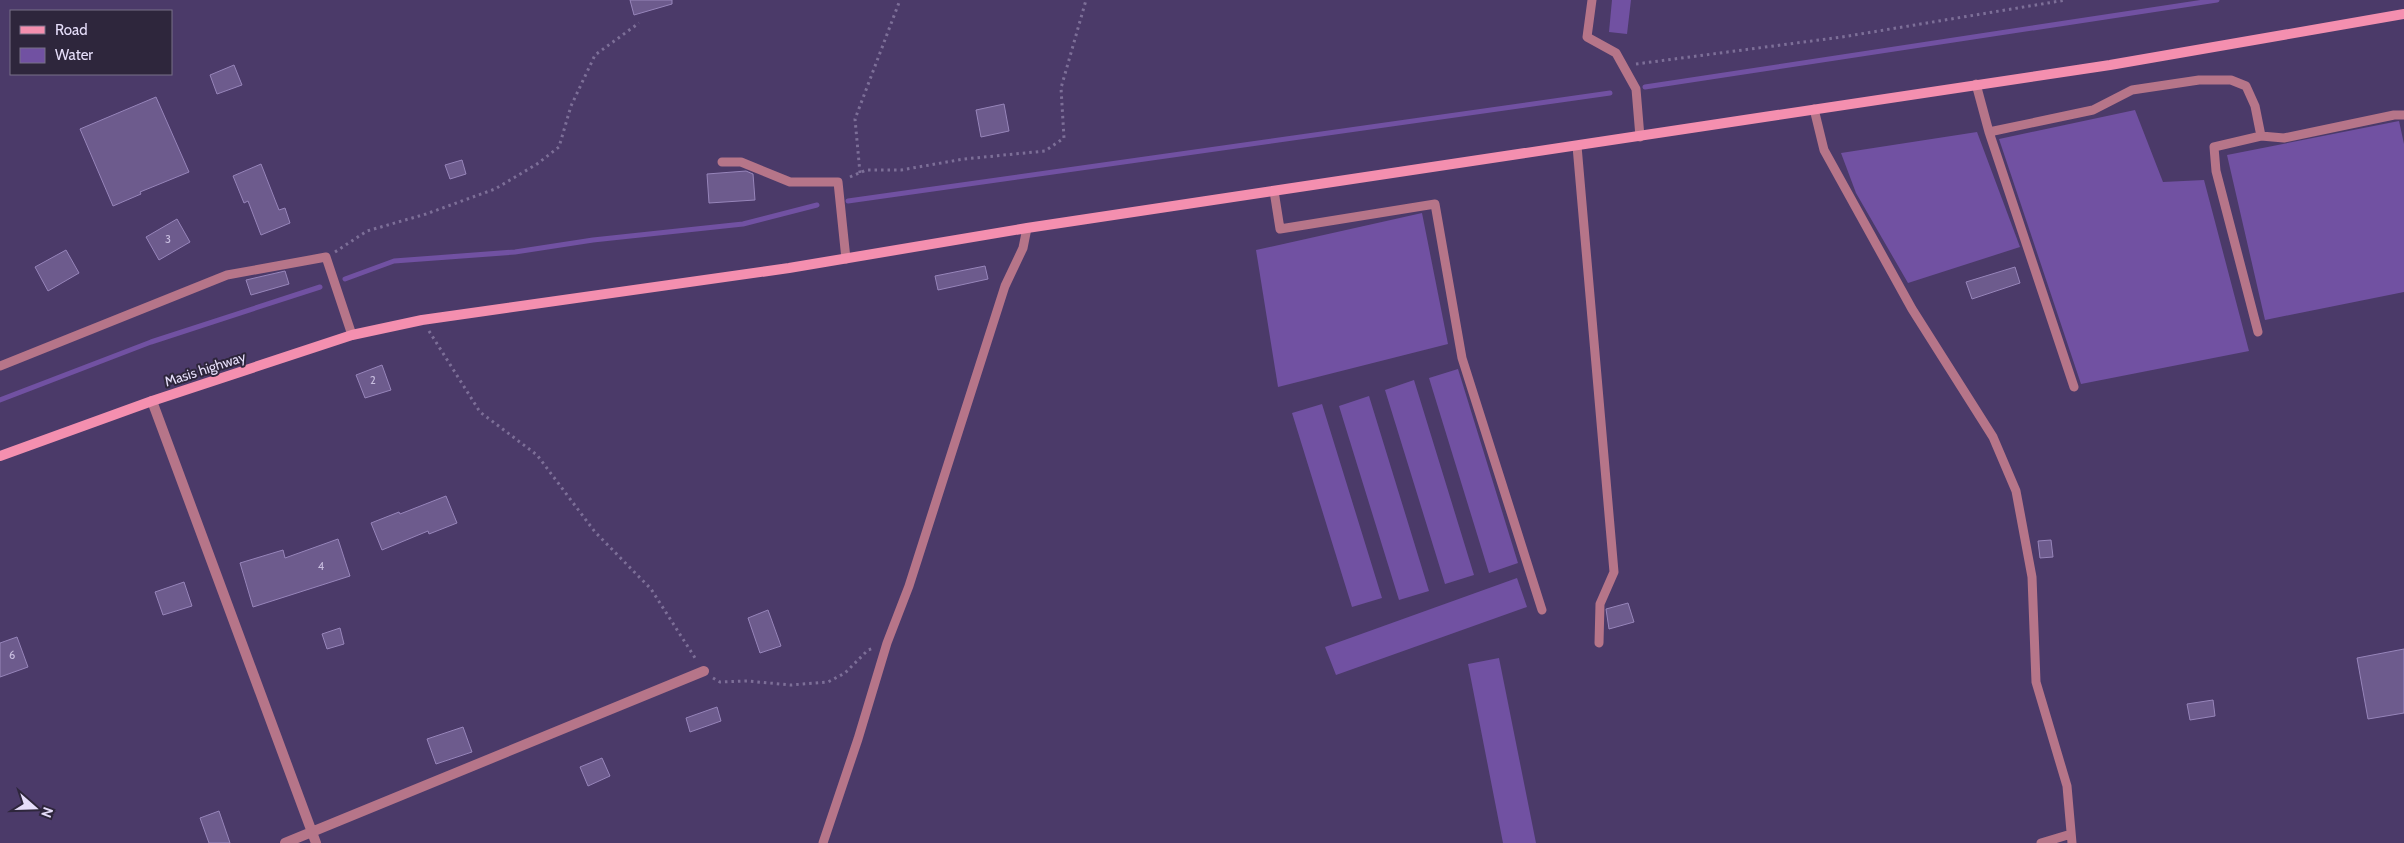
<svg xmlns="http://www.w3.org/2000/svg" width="2404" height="843" viewBox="0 0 2404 843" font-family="Cabin,sans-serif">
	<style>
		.water { fill: #7151a2 }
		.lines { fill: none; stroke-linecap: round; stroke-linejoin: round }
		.stream { stroke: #7151a2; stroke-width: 5 }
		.building { fill: #6d5b8d; stroke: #9785ba }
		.path { stroke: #7d6f98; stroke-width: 3; stroke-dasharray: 2.5 4; stroke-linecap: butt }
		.lane { stroke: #b67589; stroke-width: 9 }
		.street { stroke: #b67589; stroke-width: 10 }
		.secondary { stroke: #f48faf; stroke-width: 10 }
		.labels { text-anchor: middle; stroke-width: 4; stroke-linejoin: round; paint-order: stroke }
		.number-label { font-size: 11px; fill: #c8bddf }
		.street-label { font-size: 14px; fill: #e6defa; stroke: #2e263c }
	</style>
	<rect width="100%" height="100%" fill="#4b3a69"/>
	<path class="water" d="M1612,0h19l-4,34 -18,-2z
		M2135,110l28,72 41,-2 45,171 -168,33 -82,-245z
		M2399,121l5,23v148l-139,28 -38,-165z
		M1977,132l43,115 -112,36 -52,-90 -15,-40z
		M1422,213l26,131 -170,43 -22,-137z
		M1458,369l60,194 -29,10 -60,-195z
		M1414,380l60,195 -29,9 -60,-194z
		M1369,396l60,195 -30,9 -60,-194z
		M1322,404l60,194 -30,9 -60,-194z
		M1517,578l10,29 -191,68 -11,-28z
		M1499,658l37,185h-33l-35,-179z"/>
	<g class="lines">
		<path class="stream" d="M1645,87l572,-87
			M848,201l762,-108
			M345,279l49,-18 121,-9 78,-12 150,-16 74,-19
			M0,400l151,-58 169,-55"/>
	</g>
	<path class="building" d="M630,0h42v4l-38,11z
		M234,65l8,20 -25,9 -7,-19z
		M156,97l33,75 -49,20 1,2 -28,12 -33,-77z
		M1004,104l5,27 -28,6 -5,-27z
		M462,160l4,14 -16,5 -5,-14z
		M261,164l18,46 6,-2 5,15 -29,12 -13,-34 -4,2 -11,-27z
		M746,171l7,3 2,26 -46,3 -2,-29z
		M177,219l13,23 -31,18 -13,-23z
		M66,250l13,23 -31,18 -13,-24z
		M985,266l3,13 -50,11 -3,-14z
		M2015,267l5,16 -48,16 -6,-17z
		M285,271l4,13 -38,11 -5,-15z
		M382,365l9,25 -26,8 -9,-23z
		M446,496l11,27 -28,11 -1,-3 -46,19 -11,-27 28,-11 1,2z
		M338,539l12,37 -97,31 -13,-44 43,-13 2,8z
		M2051,540l2,17 -13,1 -2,-17z
		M184,582l8,24 -29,9 -8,-23z
		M1628,603l6,19 -25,7 -3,-20z
		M768,610l13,36 -21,7 -12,-35z
		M340,628l4,16 -17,5 -5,-15z
		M17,637l11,30 -28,10v-34z
		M2404,649v64l-36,6 -11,-61z
		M2213,700l2,16 -25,4 -3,-16z
		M717,707l4,14 -31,11 -4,-14z
		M463,727l9,25 -36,12 -9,-25z
		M602,758l8,18 -22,10 -8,-19z
		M219,811l11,32h-21l-9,-25z"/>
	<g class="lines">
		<path class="path" d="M1636,64l206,-27 224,-37
			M860,173l-5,-54 45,-119
			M850,177l16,-7h35l63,-11 81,-8 19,-13 -3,-50 25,-88
			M335,252l32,-21 59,-17 69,-25 42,-25 22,-17 12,-41 24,-51 44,-32
			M429,331l51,81 57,43 58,77 56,57 46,72
			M713,678l7,4 27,-1 44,4 37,-3 17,-9 23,-23 6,-2"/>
		<path class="lane" d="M1592,0l-5,37 29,16 20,36 4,48
			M1976,84l13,48 85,255
			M1814,109l10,41 88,159 81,128 23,54 16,86 4,105 31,104 5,57
			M1989,132l104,-22 39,-20 67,-10h32l15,6 9,20 6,30
			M1577,146l37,426 -14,32 -1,39
			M722,162h19l49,20h48l8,77
			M1274,191l6,38 155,-25 27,154 80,252
			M2258,332l-42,-161 -2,-24 47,-11 23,2 110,-23h10
			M0,366l227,-91 99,-18 26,78
			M823,843l35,-104 29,-96 22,-57 96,-300 18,-38 4,-20
			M2041,843l30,-9"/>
		<path class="street" d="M152,401l164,442
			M285,843l419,-172"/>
		<path class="secondary" d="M0,456l152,-55 200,-66 70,-15 367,-52 238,-40 1083,-163 294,-51"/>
	</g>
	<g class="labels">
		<g class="number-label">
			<text x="168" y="243">3</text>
			<text x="373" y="384">2</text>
			<text x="321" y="570">4</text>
			<text x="12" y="659">6</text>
		</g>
		<g class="street-label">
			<text transform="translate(205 369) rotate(-18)" y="5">Masis highway</text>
		</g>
	</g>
	<rect x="10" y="10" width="162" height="65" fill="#2e263c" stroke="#787088"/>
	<rect x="20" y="26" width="25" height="8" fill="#f48faf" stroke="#787088"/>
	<text x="55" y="35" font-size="15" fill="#e6defa">Road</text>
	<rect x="20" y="48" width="25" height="15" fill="#7151a2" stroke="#787088"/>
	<text x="55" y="60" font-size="15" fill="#e6defa">Water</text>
	<g transform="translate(35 808) rotate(110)" stroke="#2e263c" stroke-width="4" paint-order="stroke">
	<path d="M0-4L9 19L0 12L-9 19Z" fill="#e6defa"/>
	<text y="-8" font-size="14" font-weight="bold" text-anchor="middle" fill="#e6defa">N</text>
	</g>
</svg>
